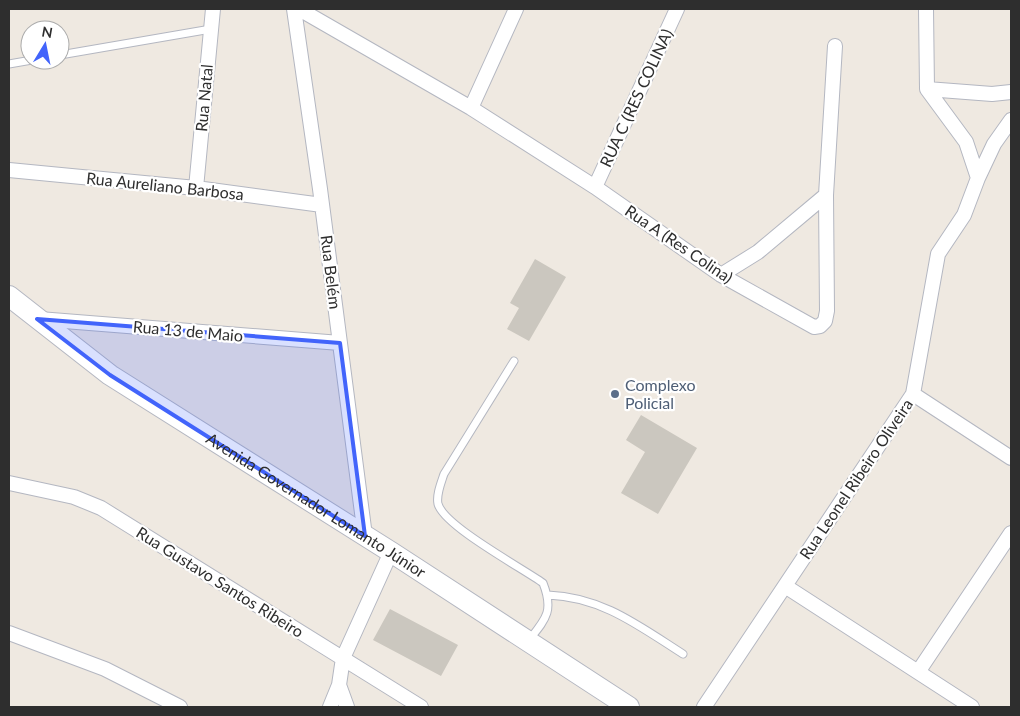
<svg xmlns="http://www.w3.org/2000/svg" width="1020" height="716" viewBox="0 0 1020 716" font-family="Lato,sans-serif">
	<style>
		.building { fill: #cbc7bf }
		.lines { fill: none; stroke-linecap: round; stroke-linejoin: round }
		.service-casing { stroke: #b4b7c1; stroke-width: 9 }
		.minor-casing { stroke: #b4b7c1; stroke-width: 16 }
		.secondary-casing { stroke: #b4b7c1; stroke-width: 22 }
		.service { stroke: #fff; stroke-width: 7 }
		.minor { stroke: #fff; stroke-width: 14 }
		.secondary { stroke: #fff; stroke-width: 20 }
		.marked { fill: #4264fb; fill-opacity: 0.2; stroke: #4264fb; stroke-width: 4; stroke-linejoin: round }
		.service-dot { fill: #5c6f8a; stroke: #fff; stroke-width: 2 }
		.labels { text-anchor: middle; stroke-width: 4.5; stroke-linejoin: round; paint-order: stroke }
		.street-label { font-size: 16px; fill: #2e2e2e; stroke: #fff }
		.service-label { font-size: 16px; fill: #4e5e75; stroke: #fff; text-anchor: start }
	</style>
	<rect width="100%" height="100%" fill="#efe9e1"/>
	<path class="building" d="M535,259l31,18 -37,64 -22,-12 12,-21 -9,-5z
		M641,415l56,33 -39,66 -37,-21 24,-41 -19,-12z
		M390,609l68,36 -17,31 -68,-36z"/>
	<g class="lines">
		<g class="service-casing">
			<path id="service" d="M60,55l151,-26
				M9,64l23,-4
				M514,361l-70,113c-3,9 -8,21 -6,30 6,22 84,64 105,79 11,28 3,36 -14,57
				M548,595c54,2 91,31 135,59"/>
		</g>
		<g class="minor-casing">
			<path id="minor" d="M294,9l26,180 45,347
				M299,9l172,99 124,79 126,88 93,52 6,-1 5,-5 2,-10 -1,-116 9,-149
				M927,89l65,5 19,-2
				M471,108l45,-99
				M9,170l187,18 126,17
				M978,178l16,-34 17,-24
				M595,187l82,-178
				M196,188l17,-179
				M721,275l37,-23 68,-57
				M39,319l301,24
				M913,394l98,64
				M9,483l65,14 27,11 320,199
				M785,586l187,121
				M9,633l96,36 75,38
				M918,672l93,-139
				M339,685l8,22
				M330,707l9,-22 4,-27 48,-106
				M704,707l209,-313 25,-140 26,-39 14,-37 -12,-36 -39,-53 -1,-80"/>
		</g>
		<g class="secondary-casing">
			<g id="secondary">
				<path id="s1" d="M9,296l101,79 281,177 238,155"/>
			</g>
		</g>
		<use href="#service" class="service"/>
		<use href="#minor" class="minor"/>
		<use href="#secondary" class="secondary"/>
	</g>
	<path class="marked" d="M37,319l303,24 25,193 -255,-161z"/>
	<circle class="service-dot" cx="615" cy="394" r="5"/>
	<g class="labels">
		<g class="street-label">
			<text transform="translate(204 98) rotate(-85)" y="6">Rua Natal</text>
			<text transform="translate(636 98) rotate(-65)" y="6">RUA C (RES COLINA)</text>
			<text transform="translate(165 186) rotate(6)" y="6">Rua Aureliano Barbosa</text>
			<text transform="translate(679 244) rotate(34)" y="6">Rua A (Res Colina)</text>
			<text transform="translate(331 272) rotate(83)" y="6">Rua Belém</text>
			<text transform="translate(188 331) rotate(5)" y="6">Rua 13 de Maio</text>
			<text transform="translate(856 479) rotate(-56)" y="6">Rua Leonel Ribeiro Oliveira</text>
			<text dy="6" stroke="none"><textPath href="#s1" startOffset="372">Avenida Governador Lomanto Júnior</textPath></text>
			<text transform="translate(220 582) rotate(32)" y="6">Rua Gustavo Santos Ribeiro</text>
		</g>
		<g class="service-label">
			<text x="625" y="391">Complexo<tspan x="625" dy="18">Policial</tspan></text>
		</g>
	</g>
	<rect width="1020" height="716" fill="none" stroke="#2e2e2e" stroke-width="20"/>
	<g transform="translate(45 45) rotate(10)"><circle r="24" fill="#ffffff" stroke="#ababab"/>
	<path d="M0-4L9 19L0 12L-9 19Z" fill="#4264fb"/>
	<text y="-8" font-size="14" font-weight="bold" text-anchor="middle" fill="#2e2e2e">N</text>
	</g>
</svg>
